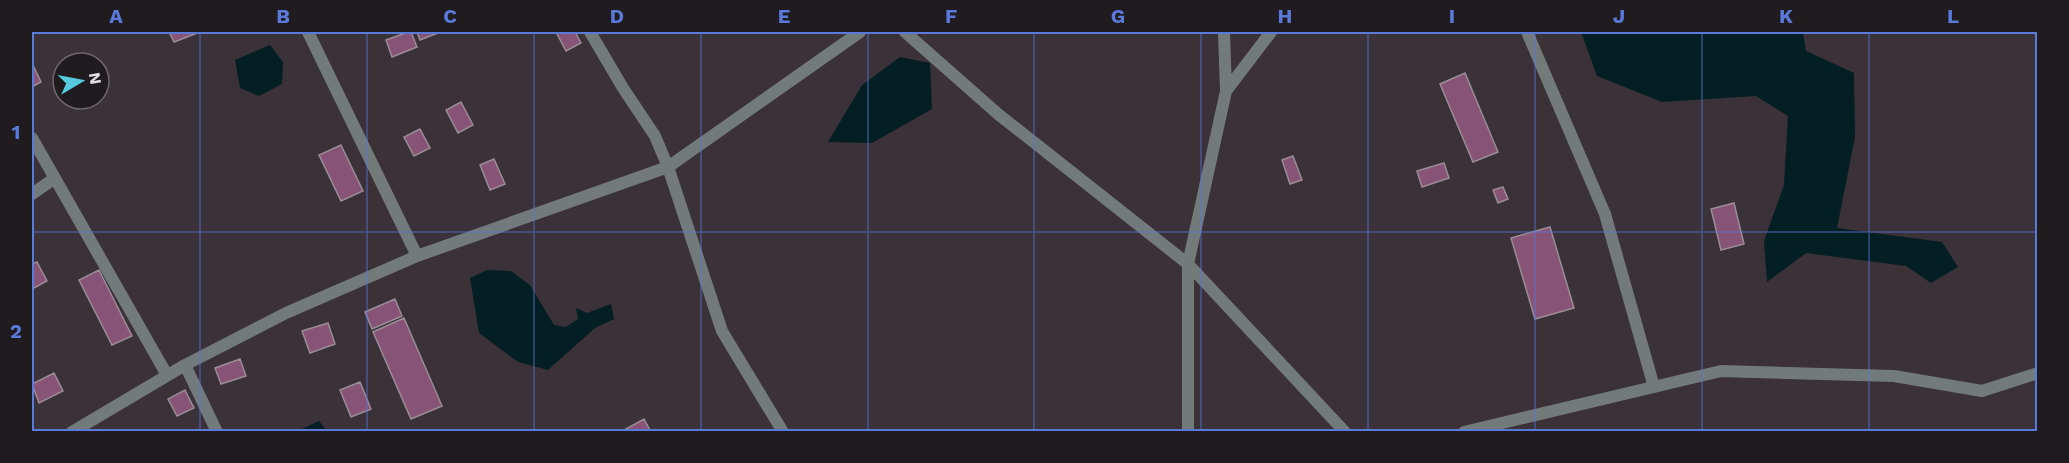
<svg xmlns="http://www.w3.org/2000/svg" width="2069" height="463" viewBox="0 0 2069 463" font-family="'Work Sans',sans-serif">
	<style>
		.water { fill: #041f23 }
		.building { fill: #875477; stroke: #9a8d95; stroke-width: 1.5 }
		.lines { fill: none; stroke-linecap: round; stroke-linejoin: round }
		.street { stroke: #737a7b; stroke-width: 12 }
		.grid { fill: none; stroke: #5979db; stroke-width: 1.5; stroke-opacity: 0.55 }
		.neatline { fill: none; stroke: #5979db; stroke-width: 2 }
		.grid-label { font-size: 20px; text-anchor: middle; font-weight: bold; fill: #5979db }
	</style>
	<rect width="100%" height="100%" fill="#3b3138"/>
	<path class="water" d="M1581,32h222l3,19 48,22 1,64 -18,91 105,14 16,25 -27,16 -25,-17 -100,-13 -39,29 -3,-41 20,-56 4,-69 -32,-20 -94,6 -65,-26z
		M270,45l13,17 -1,22 -23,12 -19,-8 -5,-28z
		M900,57l30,6 2,46 -60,34 -44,-1 34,-57z
		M487,270l24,1 19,14 24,40 12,2 12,-8 -2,-11 11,5 24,-9 3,15 -19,9 -47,42 -30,-8 -39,-29 -9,-55z
		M319,421l8,10h-27v-1z"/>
	<path class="building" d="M169,32h31l-26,10z
		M408,32h3l6,15 -25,10 -6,-17z
		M417,32h21v1l-18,7z
		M556,32h19l6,11 -15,8z
		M32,63l9,19 -9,5z
		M1465,73l33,79 -25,10 -33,-78z
		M461,102l12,23 -15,8 -12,-23z
		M420,129l10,19 -16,8 -10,-19z
		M341,145l22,46 -22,10 -22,-46z
		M1293,156l9,24 -12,4 -8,-24z
		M494,159l11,25 -15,6 -10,-25z
		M1444,163l5,15 -27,9 -5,-16z
		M1503,187l5,12 -10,4 -5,-13z
		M1734,203l10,41 -23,6 -10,-41z
		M1550,227l24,81 -39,11 -24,-81z
		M37,262l10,19 -15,8v-25z
		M99,270l33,66 -20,9 -33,-65z
		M395,299l7,17 -30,13 -7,-17z
		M404,318l38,88 -31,13 -38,-87z
		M328,323l7,21 -25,9 -8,-22z
		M240,359l6,17 -25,8 -6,-16z
		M54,373l9,18 -24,12 -7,-19z
		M360,382l11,27 -20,8 -11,-27z
		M185,390l9,18 -17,8 -9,-17z
		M644,419l7,13h-26l-1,-2z"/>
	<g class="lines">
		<path class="street" d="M308,32l109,224
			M590,32l33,56 32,48 13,31 54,164 61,101
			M905,32l93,82 190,150 157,168
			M1527,32l78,182 49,173
			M1226,91l45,-59
			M32,138l135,237
			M32,194l23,-16
			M185,365l32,67
			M72,432l113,-67 101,-52 131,-57 251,-89 192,-135
			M1188,432v-168l38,-173 -2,-59
			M1464,432l257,-61 173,5 88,15 56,-18"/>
	</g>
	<path class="grid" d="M200,32v400M367,32v400M534,32v400M701,32v400M868,32v400M1034,32v400M1201,32v400M1368,32v400M1535,32v400M1702,32v400M1869,32v400M32,232h2006"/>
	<rect width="2069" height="463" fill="none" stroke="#1f1b1e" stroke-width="66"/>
	<g transform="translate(81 81) rotate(80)"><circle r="28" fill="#1f1b1e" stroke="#6e696c" stroke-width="1.5"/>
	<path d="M0-4.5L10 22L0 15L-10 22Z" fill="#55cadf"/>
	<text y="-9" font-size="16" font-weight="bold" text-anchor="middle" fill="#e4dee2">N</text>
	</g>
	<rect x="33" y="33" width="2003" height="397" class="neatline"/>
	<g class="grid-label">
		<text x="116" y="23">A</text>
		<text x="283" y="23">B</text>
		<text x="450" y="23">C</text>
		<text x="617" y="23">D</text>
		<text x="784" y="23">E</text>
		<text x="951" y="23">F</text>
		<text x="1118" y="23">G</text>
		<text x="1285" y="23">H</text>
		<text x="1452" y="23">I</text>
		<text x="1619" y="23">J</text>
		<text x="1786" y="23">K</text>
		<text x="1953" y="23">L</text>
		<text x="16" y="139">1</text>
		<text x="16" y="338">2</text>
	</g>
</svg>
